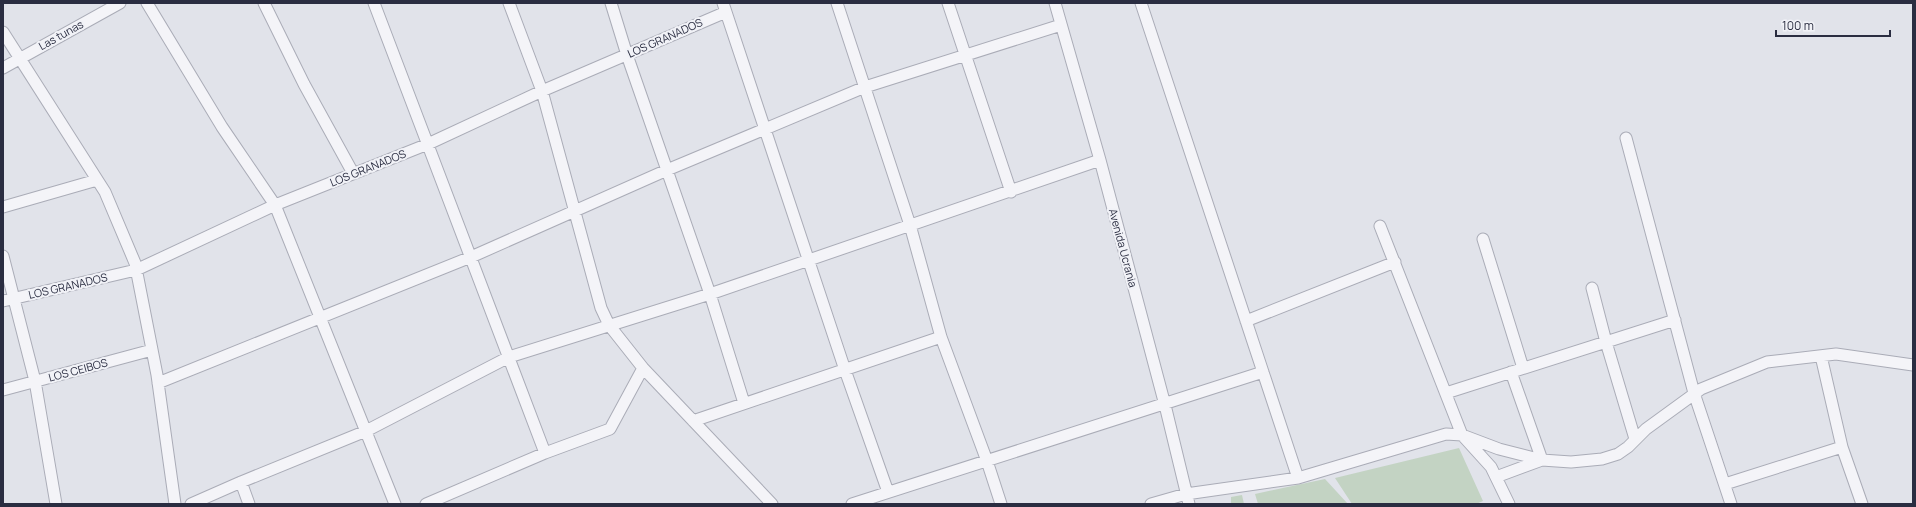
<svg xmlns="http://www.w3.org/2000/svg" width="1916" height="507" viewBox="0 0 1916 507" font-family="Manrope,sans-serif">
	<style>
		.green { fill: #c3d3c3 }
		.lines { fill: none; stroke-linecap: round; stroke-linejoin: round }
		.minor-casing { stroke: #aaacb7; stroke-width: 13 }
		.minor { stroke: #f4f4f8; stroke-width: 11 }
		.labels { text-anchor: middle; stroke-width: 4; stroke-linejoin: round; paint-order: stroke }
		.street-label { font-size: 11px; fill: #2a2d41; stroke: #f1f2f7 }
	</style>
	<rect width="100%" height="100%" fill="#e1e3ea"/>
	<path class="green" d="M1459,448l24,53 -7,3h-124l-17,-26z
		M1325,479l23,25h-90l-3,-10z
		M1242,495l2,9h-13v-7z"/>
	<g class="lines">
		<g class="minor-casing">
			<path id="minor" d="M147,3l75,124 53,78 120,299
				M264,3l40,81 49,89
				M374,3l171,450
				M509,3l33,88 59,217 8,17 34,43 129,136
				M611,3l16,52 83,239 34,109
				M723,3l122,367 43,122
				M837,3l73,222 31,112 46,124 14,43
				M948,3l63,189
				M1055,3l45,157 65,245 24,99
				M1141,3l157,475
				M3,32l102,160 30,71 22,112 18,129
				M3,68l117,-65
				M1626,138l68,255 37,111
				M3,207l94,-27
				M1380,226l82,209 29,32 18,37
				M1483,239l40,129
				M3,256l32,125 21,123
				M1592,288l14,54 29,97
				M3,301l133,-31 139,-65 153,-61 114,-53 184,-79
				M1246,321l149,-59
				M1821,356l21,91 20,57
				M158,383l313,-126 196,-87 198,-83 196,-62
				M3,390l149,-40
				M1446,393l229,-73
				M693,421l248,-84
				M1496,477l46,-17 -31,-88
				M241,482l8,22
				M1725,484l117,-37
				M191,504l50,-22 125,-51 143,-74 201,-63 390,-134
				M426,504l119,-51 65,-24 33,-61
				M852,504l411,-132
				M1151,504l35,-10 112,-16 148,-44 16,1 37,14 43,11 29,2 31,-3 16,-5 10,-7 18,-18 55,-40 66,-27 69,-8 77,11"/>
		</g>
		<use href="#minor" class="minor"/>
	</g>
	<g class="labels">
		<g class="street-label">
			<text transform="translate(61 35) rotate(-29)" y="4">Las tunas</text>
			<text transform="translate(665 38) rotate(-24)" y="4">LOS GRANADOS</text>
			<text transform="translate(368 168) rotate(-22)" y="4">LOS GRANADOS</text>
			<text transform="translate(1123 248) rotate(75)" y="4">Avenida Ucrania</text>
			<text transform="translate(68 286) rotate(-13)" y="4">LOS GRANADOS</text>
			<text transform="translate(78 370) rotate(-15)" y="4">LOS CEIBOS</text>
		</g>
	</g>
	<rect width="1916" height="507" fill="none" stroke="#2a2d41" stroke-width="8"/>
	<path d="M1776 30v6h114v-6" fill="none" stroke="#2a2d41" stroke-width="2"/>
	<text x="1782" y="30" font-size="12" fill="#2a2d41" stroke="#f1f2f7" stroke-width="3" paint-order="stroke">100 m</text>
</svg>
